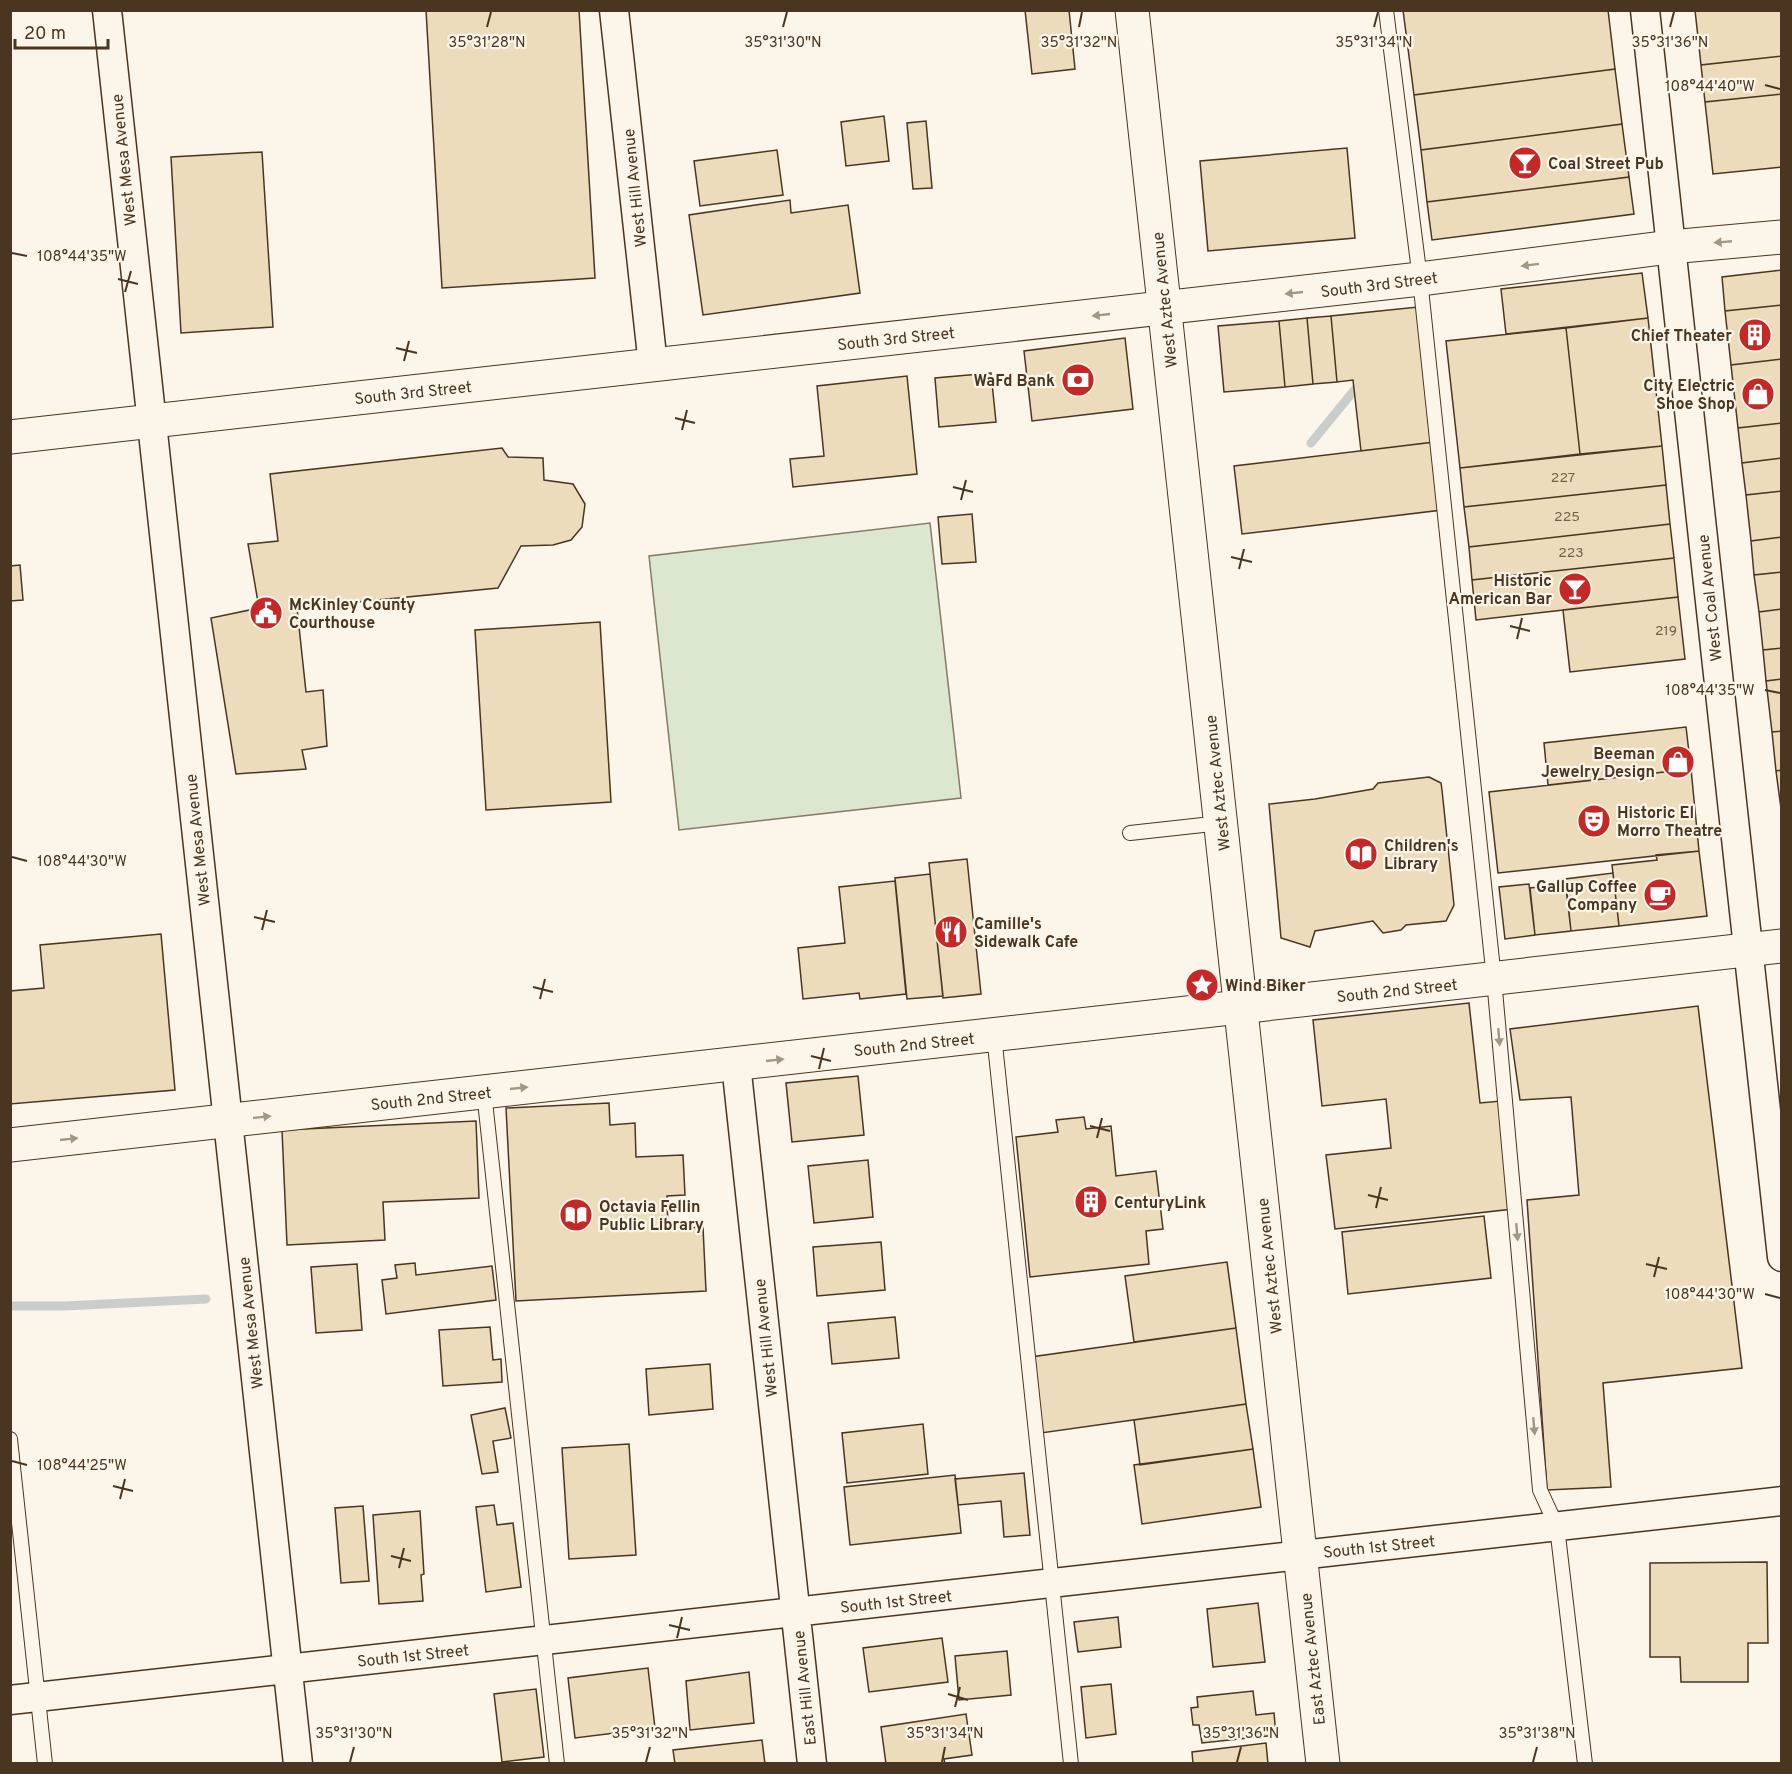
<svg xmlns="http://www.w3.org/2000/svg" width="1792" height="1774" viewBox="0 0 1792 1774" font-family="Overpass,sans-serif">
	<style>
		.green { fill: #dce7d0; stroke: #887966; stroke-width: 1.5 }
		.lines { fill: none; stroke-linecap: round; stroke-linejoin: round }
		.stream { stroke: #c9cecd; stroke-width: 9 }
		.building { fill: #ecdcbc; stroke: #4a3520; stroke-width: 1.5 }
		.service-casing { stroke: #4a3520; stroke-width: 16 }
		.minor-casing { stroke: #4a3520; stroke-width: 31 }
		.secondary-casing { stroke: #4a3520; stroke-width: 35 }
		.primary-casing { stroke: #4a3520; stroke-width: 35 }
		.service { stroke: #fbf6e9; stroke-width: 14 }
		.minor { stroke: #fbf6e9; stroke-width: 28 }
		.secondary { stroke: #fbf6e9; stroke-width: 33 }
		.primary { stroke: #fbf6e9; stroke-width: 33 }
		.oneway { fill: #a29684 }
		.ticks { fill: none; stroke: #4a3520; stroke-width: 2 }
		.labels { text-anchor: middle; stroke-width: 4.5; stroke-linejoin: round; paint-order: stroke }
		.number-label { font-size: 14px; fill: #725f47 }
		.street-label { font-size: 16px; fill: #4a3520; stroke: #fbf6e9 }
		.poi-label { font-size: 16px; font-weight: bold; fill: #4a3520; stroke: #fbf6e9; text-anchor: start }
		.ticks-label { font-size: 15px; text-anchor: middle; fill: #4a3520; stroke: #fbf6e9; stroke-width: 4.5; stroke-linejoin: round; paint-order: stroke }
	</style>
	<rect width="100%" height="100%" fill="#fbf6e9"/>
	<path class="green" d="M930,523l31,275 -282,32 -30,-274z"/>
	<g class="lines">
		<path class="stream" d="M1311,443l50,-61
			M10,1306h55l141,-7"/>
	</g>
	<path class="building" d="M426,10h153l16,268 -153,10z
		M1025,10h44l6,59 -43,5z
		M1403,10h205l7,59 -201,26z
		M1695,10h87v46l-81,9z
		M1782,56v38l-77,8 -4,-37z
		M1615,69l7,55 -201,26 -7,-55z
		M1782,94v73l-69,7 -8,-72z
		M884,116l5,45 -43,5 -5,-44z
		M926,121l6,67 -19,1 -6,-66z
		M1622,124l7,53 -202,25 -6,-52z
		M1347,148l8,90 -147,13 -8,-90z
		M777,150l6,45 -83,11 -6,-45z
		M262,152l11,175 -92,6 -10,-176z
		M1629,177l5,37 -202,26 -5,-38z
		M790,200l1,13 57,-8 12,88 -157,22 -14,-100z
		M1782,270v35l-57,6 -3,-34z
		M1642,273l6,45 -142,16 -5,-45z
		M1782,305v54l-51,6 -6,-54z
		M1418,307l16,135 -73,9 -8,-71 -16,2 -6,-66z
		M1331,316l6,66 -24,2 -6,-66z
		M1307,318l6,66 -28,3 -6,-66z
		M1648,318l14,128 -82,8 -14,-126z
		M1279,321l6,66 -61,5 -6,-66z
		M1566,328l14,126 -120,14 -14,-127z
		M1125,338l8,71 -101,12 -8,-70z
		M1782,359v64l-44,5 -7,-63z
		M991,373l5,49 -57,5 -4,-49z
		M907,376l10,98 -124,13 -3,-28 34,-3 -7,-70z
		M1782,423v35l-40,5 -4,-35z
		M1434,442l8,68 -200,24 -8,-68z
		M1662,446l4,39 -202,22 -4,-39z
		M502,448l6,9 35,1 1,22 29,4 12,20 -3,23 -11,13 -18,5 -32,1 -23,42 -201,20 9,84 17,-2 4,56 -25,4 4,19 -70,5 -25,-156 48,-10 -11,-64 30,-3 -8,-67z
		M1782,458v33l-36,4 -4,-32z
		M1666,485l4,39 -201,23 -5,-40z
		M1782,491v46l-31,4 -5,-46z
		M972,514l4,48 -34,2 -4,-47z
		M1670,524l4,34 -202,22 -3,-33z
		M1782,537v35l-28,3 -3,-34z
		M1674,558l4,39 -202,23 -4,-40z
		M20,565l3,35 -13,1v-35z
		M1782,572v37l-23,3 -5,-37z
		M1678,597l7,62 -115,13 -7,-62z
		M1782,609v39l-19,2 -4,-38z
		M600,622l11,180 -125,8 -11,-180z
		M1782,648v31l-16,2 -3,-31z
		M1782,679v52l-10,1 -6,-51z
		M1686,727l5,42 -143,16 -4,-42z
		M1782,731v39l-6,1 -4,-39z
		M1691,769l8,82 -201,22 -9,-81z
		M1782,770v46l-6,-45z
		M1429,777l12,6 1,7 12,115 -8,16 -40,4 -5,5 -18,3 -10,-12 -58,10 -5,16 -29,-9 -12,-134 46,-5 58,-10 5,-6z
		M1699,851l8,65 -88,10 -7,-61 45,-5 -1,-5z
		M967,859l14,135 -38,4 -14,-135z
		M1613,873l6,53 -48,5 -6,-52z
		M930,874l13,122 -36,3 -12,-121z
		M895,881l11,113 -46,5 -1,-6 -56,6 -5,-51 47,-5 -6,-56z
		M1529,884l6,51 -30,4 -6,-52z
		M1566,884l5,47 -36,4 -5,-47z
		M161,934l14,156 -165,14v-113l34,-3 -4,-43z
		M1469,1003l11,100 21,-2 12,108 -178,20 -9,-74 65,-7 -5,-49 -64,7 -9,-86z
		M1698,1006l44,362 -139,15 8,104 -64,3 -20,-290 52,-5 -8,-98 -51,3 -10,-71z
		M858,1076l6,59 -72,7 -6,-59z
		M609,1103l1,22 25,-2 1,34 47,-2 2,40 -18,1 1,33 35,-2 3,64 -190,10 -10,-193z
		M1084,1117l2,12 25,-3 5,50 40,-5 7,58 -17,2 3,33 -119,13 -14,-140 42,-5 -2,-12z
		M476,1121l3,77 -96,4 2,38 -98,5 -5,-115z
		M868,1160l5,57 -59,6 -6,-57z
		M1484,1216l7,62 -143,16 -6,-62z
		M881,1242l4,48 -68,6 -4,-49z
		M1227,1262l9,66 -102,14 -9,-66z
		M415,1263l1,12 76,-9 4,34 -110,14 -4,-34 15,-2 -2,-13z
		M357,1264l5,66 -46,3 -5,-66z
		M895,1317l4,41 -67,6 -4,-41z
		M490,1327l3,33 8,-1 1,23 -59,4 -4,-56z
		M1236,1328l10,76 -205,29 -10,-76z
		M710,1364l3,45 -64,6 -3,-46z
		M1246,1404l7,45 -113,16 -6,-45z
		M505,1408l6,30 -18,3 5,31 -16,2 -11,-59z
		M923,1424l5,50 -81,9 -5,-50z
		M629,1444l7,111 -67,4 -7,-111z
		M1253,1449l8,58 -119,17 -8,-59z
		M1024,1473l6,62 -26,2 -3,-36 -43,4 -3,-26z
		M955,1475l6,58 -111,12 -6,-58z
		M494,1505l3,20 16,-2 8,64 -35,5 -10,-85z
		M363,1506l6,75 -28,2 -6,-75z
		M420,1511l4,63 -3,1 2,26 -44,3 -6,-89z
		M1767,1562l1,81h-20v39h-67l-1,-25h-30v-94z
		M1258,1603l7,59 -52,5 -6,-58z
		M1118,1617l3,30 -43,5 -4,-30z
		M942,1638l6,44 -79,10 -6,-44z
		M1007,1651l4,44 -52,5 -4,-44z
		M648,1668l7,60 -80,10 -7,-60z
		M749,1672l5,51 -64,7 -4,-49z
		M1111,1684l5,50 -30,4 -5,-51z
		M536,1689l8,68 -42,5 -8,-68z
		M1253,1691l3,24 18,-2 2,22 -74,8 -3,-18h-6l-2,-17 7,-1 -1,-10z
		M966,1714l6,41 -28,4 1,5h-59l-5,-37z
		M762,1740l3,24h-90l-2,-14z
		M1266,1743l2,21h-75l-1,-12z"/>
	<g class="lines">
		<g class="service-casing">
			<path id="service" d="M1386,10l34,269 74,700 46,511 17,37 28,237
				M1130,833l91,-10
				M994,1035l77,729
				M484,1092l73,672
				M10,1439l35,325"/>
		</g>
		<g class="minor-casing">
			<path id="minor" d="M107,10l191,1754
				M614,10l39,355
				M1645,10l137,1247
				M736,1064l76,700
				M10,1700l1772,-199"/>
		</g>
		<g class="secondary-casing">
			<path id="secondary" d="M1132,10l191,1754"/>
		</g>
		<g class="primary-casing">
			<path id="primary" d="M10,437l1410,-158 250,-32 112,-10
				M10,1145l1772,-199"/>
		</g>
		<use href="#service" class="service"/>
		<use href="#minor" class="minor"/>
		<use href="#secondary" class="secondary"/>
		<use href="#primary" class="primary"/>
	</g>
	<defs><path id="oneway-solid" d="M-6-.8H1V-3.2L6.5 0L1 3.2V.8H-6Z" transform="scale(1.5)"/></defs>
	<g class="oneway">
		<use href="#oneway-solid" transform="translate(1723 242) rotate(175)"/>
		<use href="#oneway-solid" transform="translate(1530 265) rotate(173)"/>
		<use href="#oneway-solid" transform="translate(1294 293) rotate(174)"/>
		<use href="#oneway-solid" transform="translate(1101 315) rotate(174)"/>
		<use href="#oneway-solid" transform="translate(1499 1037) rotate(85)"/>
		<use href="#oneway-solid" transform="translate(775 1060) rotate(-6)"/>
		<use href="#oneway-solid" transform="translate(519 1088) rotate(-6)"/>
		<use href="#oneway-solid" transform="translate(262 1117) rotate(-6)"/>
		<use href="#oneway-solid" transform="translate(69 1139) rotate(-6)"/>
		<use href="#oneway-solid" transform="translate(1517 1232) rotate(85)"/>
		<use href="#oneway-solid" transform="translate(1534 1426) rotate(85)"/>
	</g>
	<path class="ticks" d="M487,27l4,-15M783,27l4,-15M1079,27l3,-15M1374,27l4,-15M1670,27l4,-15M1765,85l15,4M12,253l15,3M118,279l20,5M125,292l6,-21M396,348l21,5M404,361l5,-20M675,418l20,5M682,430l5,-20M953,487l20,5M961,500l5,-20M1231,557l21,5M1239,569l5,-20M1510,626l20,5M1517,639l5,-21M1765,690l15,3M12,857l15,4M254,917l21,5M262,930l5,-20M533,987l20,5M540,999l5,-20M811,1056l20,5M819,1069l5,-21M1090,1126l20,5M1097,1138l5,-20M1368,1195l20,5M1376,1208l5,-21M1646,1264l21,5M1654,1277l5,-20M1765,1294l15,4M12,1461l15,4M113,1486l20,5M120,1499l5,-20M391,1556l20,5M399,1568l5,-20M669,1625l21,5M677,1638l5,-21M948,1694l20,6M955,1707l5,-20M350,1762l4,-15M646,1762l4,-15M942,1762l3,-15M1237,1762l4,-15M1533,1762l4,-15"/>
	<defs>
		<g id="bar-disc" transform="scale(1.725)"><circle r="9.5" fill="#c62828" stroke="#fbf6e9"/><path d="M-6-5H6L.8 .8V4.5H3.5V6h-7V4.5H-.8V.8Z" fill="#fff"/></g>
		<g id="building-disc" transform="scale(1.725)"><circle r="9.5" fill="#c62828" stroke="#fbf6e9"/><path d="M-4-6H4V6H1V3H-1V6H-4ZM-2.5-4.3h1.7v1.8h-1.7ZM.8-4.3h1.7v1.8H.8ZM-2.5-1h1.7V.8h-1.7ZM.8-1h1.7V.8H.8Z" fill="#fff"/></g>
		<g id="bank-disc" transform="scale(1.725)"><circle r="9.5" fill="#c62828" stroke="#fbf6e9"/><path d="M-6-4H6V4H-6ZM0-2.3a2.3 2.3 0 1 0 0 4.6a2.3 2.3 0 1 0 0-4.6Z" fill="#fff"/></g>
		<g id="shop-disc" transform="scale(1.725)"><circle r="9.5" fill="#c62828" stroke="#fbf6e9"/><path d="M-5-2.5h2.3a2.7 3.5 0 0 1 5.4 0H5L5.5 6h-11ZM-1.5-2.5h3a1.5 2.3 0 0 0-3 0Z" fill="#fff"/></g>
		<g id="civic-disc" transform="scale(1.725)"><circle r="9.5" fill="#c62828" stroke="#fbf6e9"/><path d="M-.6-6.5H3V-4.5H.6V-3L4-1V1h2V6H-6V1h2V-1L-.6-3ZM-1.2 2.5V6h2.4V2.5Z" fill="#fff"/></g>
		<g id="theatre-disc" transform="scale(1.725)"><circle r="9.5" fill="#c62828" stroke="#fbf6e9"/><path d="M-5-5.5Q0-4 5-5.5V0Q5 5 0 6Q-5 5-5 0ZM-3.3-2.5H-1v1.5H-3.3ZM1-2.5H3.3v1.5H1ZM-2.8 1Q0 5.5 2.8 1Z" fill="#fff"/></g>
		<g id="library-disc" transform="scale(1.725)"><circle r="9.5" fill="#c62828" stroke="#fbf6e9"/><path d="M-6-4Q-3-5.5-.7-3.5V5Q-3 3-6 4ZM6-4Q3-5.5 .7-3.5V5Q3 3 6 4Z" fill="#fff"/></g>
		<g id="cafe-disc" transform="scale(1.725)"><circle r="9.5" fill="#c62828" stroke="#fbf6e9"/><path d="M-5.5-4.5H6V0H3Q3 3.5 0 3.5H-2.5Q-5.5 3.5-5.5 0ZM3-3.2v2h1.7v-2ZM-6 4.5H4V6H-6Z" fill="#fff"/></g>
		<g id="restaurant-disc" transform="scale(1.725)"><circle r="9.5" fill="#c62828" stroke="#fbf6e9"/><path d="M-5-6h1v4h1v-4h1v4h1v-4h1v5L-1.5 .5V6h-2V.5L-5-1ZM5-6V6H3V1.5H1.5Q1.5-4 5-6Z" fill="#fff"/></g>
		<g id="sight-disc" transform="scale(1.725)"><circle r="9.5" fill="#c62828" stroke="#fbf6e9"/><path d="M0-6L1.8-2.2L6-1.7L2.9 1.2L3.7 5.4L0 3.3L-3.7 5.4L-2.9 1.2L-6-1.7L-1.8-2.2Z" fill="#fff"/></g>
	</defs>
	<g fill-rule="evenodd">
		<use href="#bar-disc" x="1525" y="163"/>
		<use href="#building-disc" x="1755" y="335"/>
		<use href="#bank-disc" x="1078" y="380"/>
		<use href="#shop-disc" x="1758" y="394"/>
		<use href="#bar-disc" x="1575" y="589"/>
		<use href="#civic-disc" x="266" y="613"/>
		<use href="#shop-disc" x="1678" y="762"/>
		<use href="#theatre-disc" x="1594" y="821"/>
		<use href="#library-disc" x="1361" y="854"/>
		<use href="#cafe-disc" x="1660" y="895"/>
		<use href="#restaurant-disc" x="951" y="932"/>
		<use href="#sight-disc" x="1202" y="985"/>
		<use href="#building-disc" x="1091" y="1202"/>
		<use href="#library-disc" x="576" y="1215"/>
	</g>
	<g class="labels">
		<g class="number-label">
			<text x="1563" y="482">227</text>
			<text x="1567" y="521">225</text>
			<text x="1571" y="557">223</text>
			<text x="1666" y="635">219</text>
		</g>
		<g class="street-label">
			<text transform="translate(123 160) rotate(-96)" y="6">West Mesa Avenue</text>
			<text transform="translate(634 188) rotate(-96)" y="6">West Hill Avenue</text>
			<text transform="translate(1379 284) rotate(-7)" y="6">South 3rd Street</text>
			<text transform="translate(1164 300) rotate(-96)" y="6">West Aztec Avenue</text>
			<text transform="translate(896 338) rotate(-6)" y="6">South 3rd Street</text>
			<text transform="translate(413 392) rotate(-6)" y="6">South 3rd Street</text>
			<text transform="translate(1709 598) rotate(-96)" y="6">West Coal Avenue</text>
			<text transform="translate(1217 783) rotate(-96)" y="6">West Aztec Avenue</text>
			<text transform="translate(197 840) rotate(-96)" y="6">West Mesa Avenue</text>
			<text transform="translate(1397 990) rotate(-6)" y="6">South 2nd Street</text>
			<text transform="translate(914 1044) rotate(-6)" y="6">South 2nd Street</text>
			<text transform="translate(431 1098) rotate(-6)" y="6">South 2nd Street</text>
			<text transform="translate(1269 1266) rotate(-96)" y="6">West Aztec Avenue</text>
			<text transform="translate(250 1323) rotate(-96)" y="6">West Mesa Avenue</text>
			<text transform="translate(765 1338) rotate(-96)" y="6">West Hill Avenue</text>
			<text transform="translate(1379 1546) rotate(-6)" y="6">South 1st Street</text>
			<text transform="translate(896 1601) rotate(-6)" y="6">South 1st Street</text>
			<text transform="translate(413 1655) rotate(-6)" y="6">South 1st Street</text>
			<text transform="translate(1312 1659) rotate(-96)" y="6">East Aztec Avenue</text>
			<text transform="translate(804 1688) rotate(-96)" y="6">East Hill Avenue</text>
		</g>
		<g class="poi-label">
			<text x="1548" y="169">Coal Street Pub</text>
			<text x="1732" y="341" text-anchor="end">Chief Theater</text>
			<text x="1055" y="386" text-anchor="end">WaFd Bank</text>
			<text x="1735" y="391" text-anchor="end">City Electric<tspan x="1735" dy="18">Shoe Shop</tspan></text>
			<text x="1552" y="586" text-anchor="end">Historic<tspan x="1552" dy="18">American Bar</tspan></text>
			<text x="289" y="610">McKinley County<tspan x="289" dy="18">Courthouse</tspan></text>
			<text x="1655" y="759" text-anchor="end">Beeman<tspan x="1655" dy="18">Jewelry Design</tspan></text>
			<text x="1617" y="818">Historic El<tspan x="1617" dy="18">Morro Theatre</tspan></text>
			<text x="1384" y="851">Children's<tspan x="1384" dy="18">Library</tspan></text>
			<text x="1637" y="892" text-anchor="end">Gallup Coffee<tspan x="1637" dy="18">Company</tspan></text>
			<text x="974" y="929">Camille's<tspan x="974" dy="18">Sidewalk Cafe</tspan></text>
			<text x="1225" y="991">Wind Biker</text>
			<text x="1114" y="1208">CenturyLink</text>
			<text x="599" y="1212">Octavia Fellin<tspan x="599" dy="18">Public Library</tspan></text>
		</g>
	</g>
	<g class="ticks-label">
		<text x="487" y="47">35°31'28"N</text>
		<text x="783" y="47">35°31'30"N</text>
		<text x="1079" y="47">35°31'32"N</text>
		<text x="1374" y="47">35°31'34"N</text>
		<text x="1670" y="47">35°31'36"N</text>
		<text x="1710" y="91">108°44'40"W</text>
		<text x="82" y="261">108°44'35"W</text>
		<text x="1710" y="695">108°44'35"W</text>
		<text x="82" y="866">108°44'30"W</text>
		<text x="1710" y="1299">108°44'30"W</text>
		<text x="82" y="1470">108°44'25"W</text>
		<text x="354" y="1738">35°31'30"N</text>
		<text x="650" y="1738">35°31'32"N</text>
		<text x="945" y="1738">35°31'34"N</text>
		<text x="1241" y="1738">35°31'36"N</text>
		<text x="1537" y="1738">35°31'38"N</text>
	</g>
	<rect width="1792" height="1774" fill="none" stroke="#4a3520" stroke-width="24"/>
	<path d="M15 39v9h93v-9" fill="none" stroke="#4a3520" stroke-width="3"/>
	<text x="24" y="39" font-size="18" fill="#4a3520" stroke="#fbf6e9" stroke-width="4.5" paint-order="stroke">20 m</text>
</svg>
